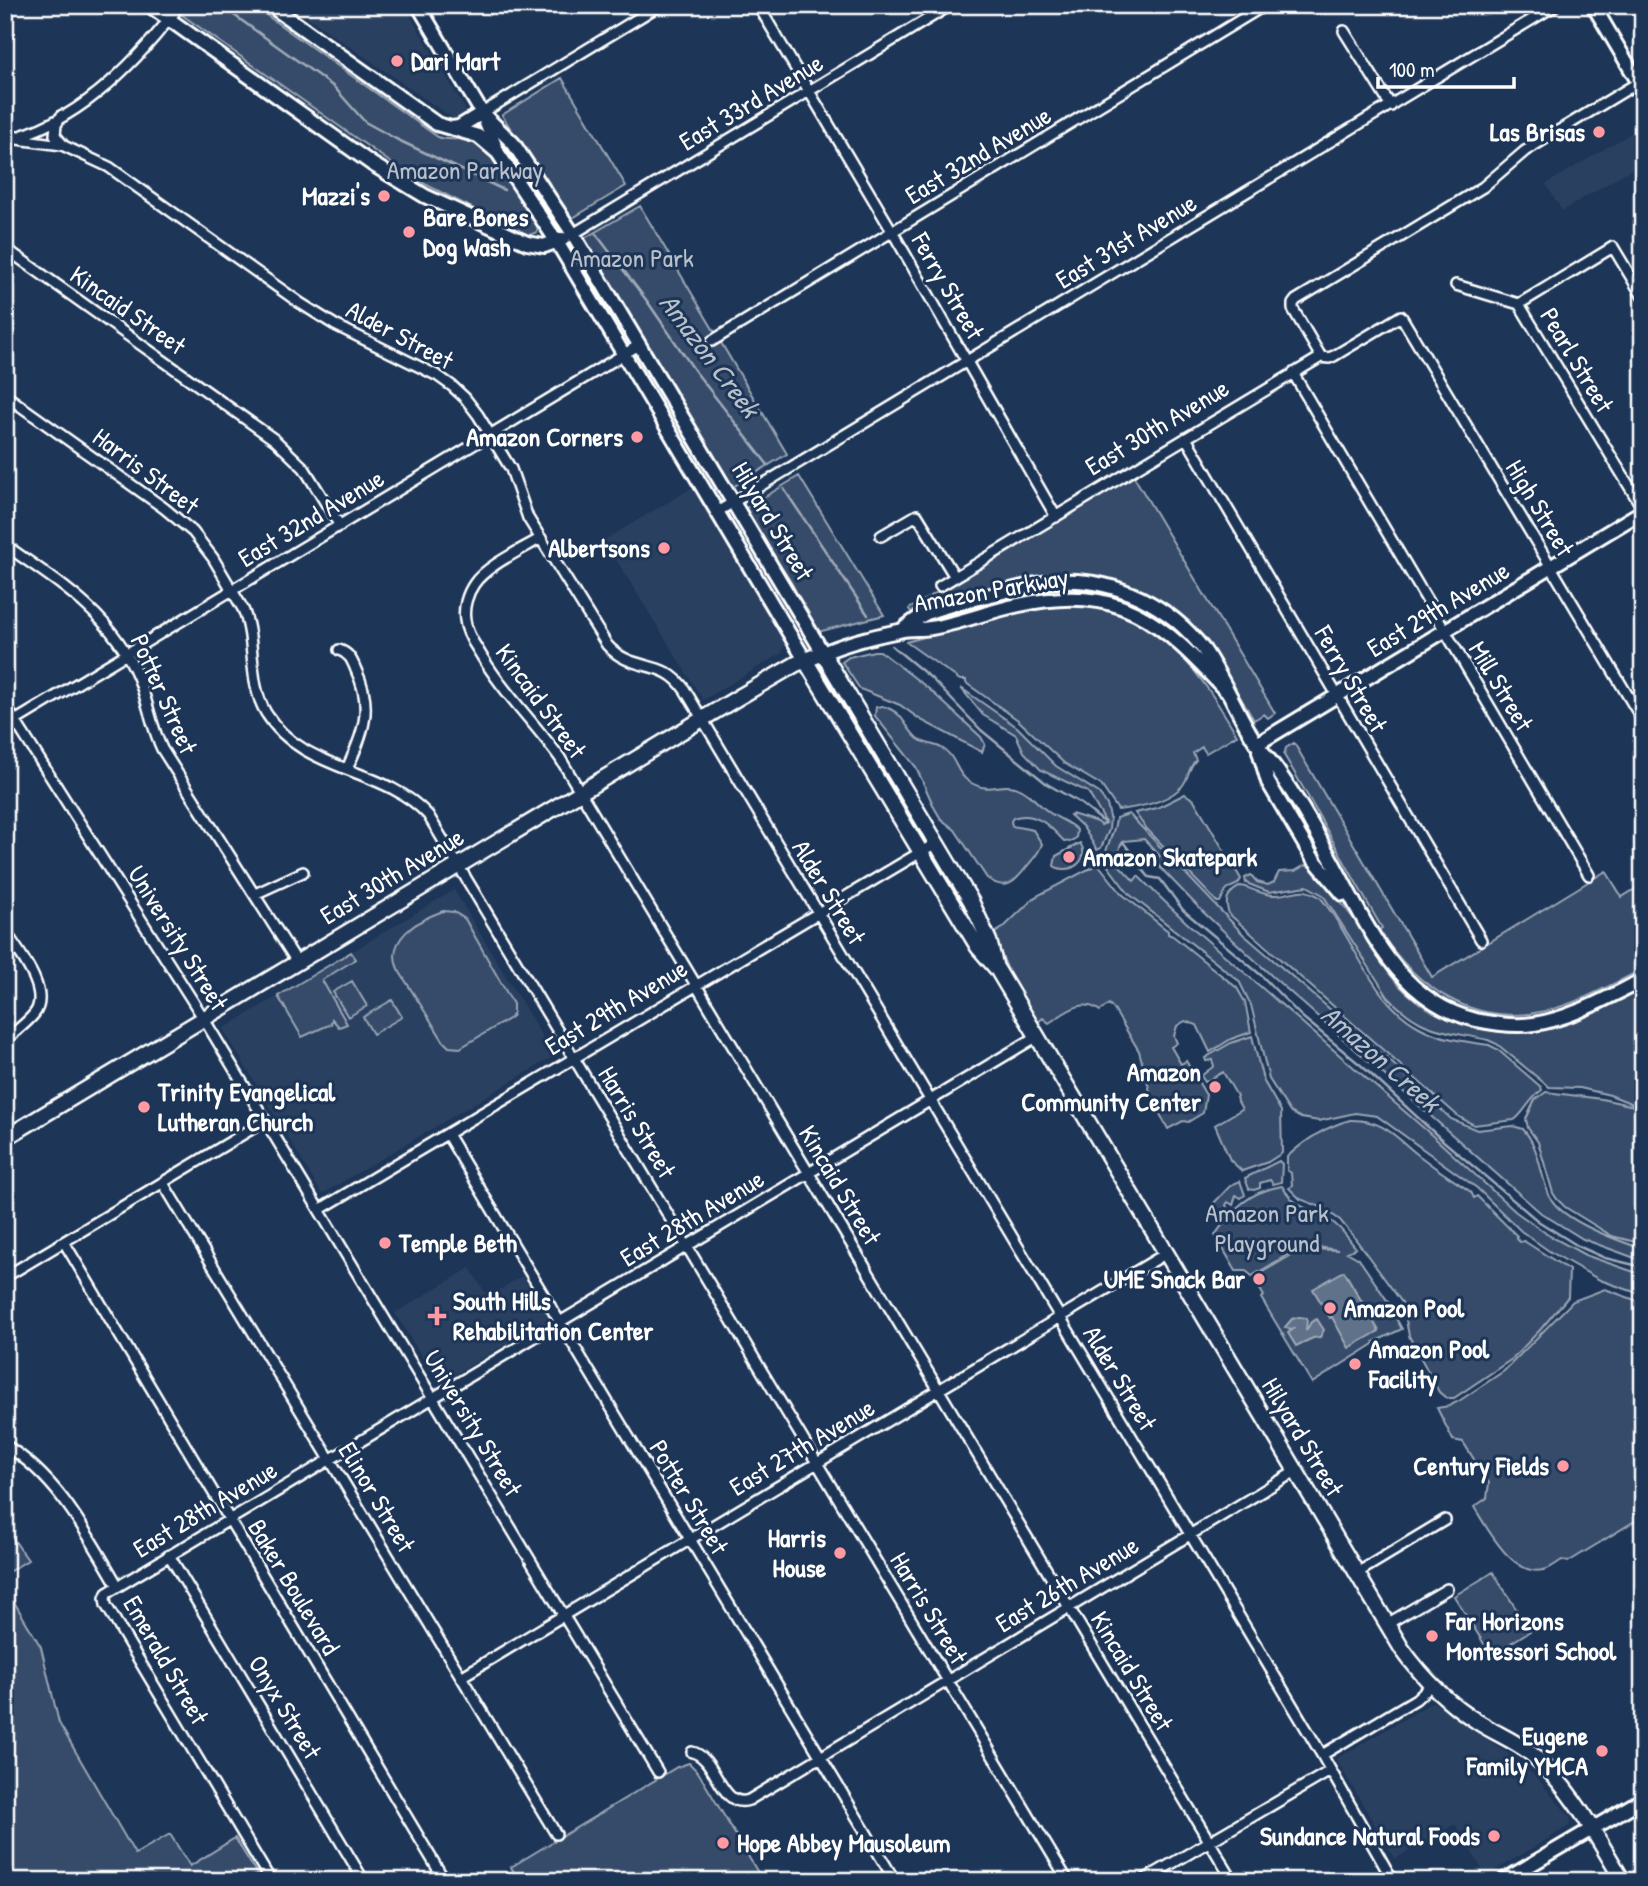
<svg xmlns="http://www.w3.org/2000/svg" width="1648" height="1886" viewBox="0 0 1648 1886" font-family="'Patrick Hand',sans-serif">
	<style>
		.built { fill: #2a4161 }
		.green { fill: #364b69; stroke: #9aa5b4; stroke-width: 2 }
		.water { fill: #617289; stroke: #a0aab8; stroke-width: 2 }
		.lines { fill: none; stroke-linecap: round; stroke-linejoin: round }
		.stream { stroke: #a0aab8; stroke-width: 2.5 }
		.street-casing { stroke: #fff; stroke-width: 14 }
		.secondary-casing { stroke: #fff; stroke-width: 18 }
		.primary-casing { stroke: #fff; stroke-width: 19 }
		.street { stroke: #1d3557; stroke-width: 9 }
		.secondary { stroke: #1d3557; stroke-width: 12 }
		.primary { stroke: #1d3557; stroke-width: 14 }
		.poi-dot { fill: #ff9aa2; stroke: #1d3557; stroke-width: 2.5 }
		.labels { text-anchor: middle; stroke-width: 6; stroke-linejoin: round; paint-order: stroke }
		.poi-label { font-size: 26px; font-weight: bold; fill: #fff; stroke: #1d3557; text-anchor: start }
		.street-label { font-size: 26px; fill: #fff; stroke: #1d3557 }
		.park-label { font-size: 26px; fill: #b9c0ca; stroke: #1d3557 }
		.water-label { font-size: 28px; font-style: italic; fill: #b8c0ca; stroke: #1d3557 }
	</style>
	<rect width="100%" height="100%" fill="#1d3557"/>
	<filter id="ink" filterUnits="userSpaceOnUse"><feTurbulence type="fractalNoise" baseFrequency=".0143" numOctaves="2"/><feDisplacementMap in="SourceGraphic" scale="14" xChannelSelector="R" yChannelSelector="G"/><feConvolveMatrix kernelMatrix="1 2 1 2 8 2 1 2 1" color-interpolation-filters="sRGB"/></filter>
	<g filter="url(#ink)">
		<path class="built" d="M290,5h114l60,102 1,5 -11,7z
			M1643,126v36l-81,49 -16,-27z
			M692,488l93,154 -3,11 -79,47 -99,-160z
			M454,890l100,166 -232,138 -99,-165z
			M470,1268l18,29 34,-21 25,40v4l-105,62 -5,-1 -42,-68z
			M1433,1702l71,49 32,26 35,41 -2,8 -83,50 -31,-52 -60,35 -59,-100z"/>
		<path class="green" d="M168,5h84l186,132c12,5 25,-1 37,5 20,7 51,63 63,82l-1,8 -10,4 -116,-59z
			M562,78l64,108 -55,33 -8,-7 -61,-97z
			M640,206l147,248 -56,34 -147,-245 1,-5z
			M1133,475l142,238 -7,5 -4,-4 -10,6 -42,-69 -18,-21 -99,-52 -123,17 -61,17 -2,-3z
			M799,476l85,139 -66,17c-9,-7 -19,-36 -26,-48 -15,-25 -35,-48 -49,-74z
			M1091,605c75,16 109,68 146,130l-31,18 -4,-6 -9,6 3,7c-8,8 -7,17 -13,25 -14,18 -48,23 -65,25l-17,-25 -37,-22 -46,-43 -52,-37v-3h-6l-54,-38 131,-36z
			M874,651h6l49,38 52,48 4,7 -3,8 -61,-32 -21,-15 -40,-16 -18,-27 7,-5z
			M961,688l56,39 39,39 43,27 8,12 3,12 -1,13 -8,18 -4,2 -14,-23 -13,-12 2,-1 25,8 4,3 5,-2 -18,-31 -47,-22 -17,-18 -8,-17 -33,-20z
			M882,706c22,6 21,19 35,32 9,8 24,5 33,17 7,9 8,19 18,26 22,14 30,1 47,6 15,5 23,18 35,26 9,6 19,9 27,17l-1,8 -6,4 -6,-1c-14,-15 -29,-31 -51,-23l-2,3 1,5 21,4 9,14c-3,9 -7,13 -13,20 -12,15 -21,30 -42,14l-32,-48 -14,-11 -6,-10 -19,-42 -41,-51 1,-9z
			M1294,743l138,234 174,-106 16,26 21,-13v85c-32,16 -64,34 -98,42 -71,17 -130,-24 -166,-81l3,-2c-34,-58 -64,-116 -98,-173l2,-7z
			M1185,794l9,6 47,79 -3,5 -11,5 -7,13h-3l-72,-75 -10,-14 22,-5z
			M1129,814l114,120 148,128 60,57 26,11 36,-4 10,3c17,19 16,42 26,66 10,25 70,46 94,54v12l-60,-22 -42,-26 -268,-236 -71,-66 -48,-50 6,-5 -16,-17 -20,2 -4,5 -2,18 16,17 4,-5 48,46 240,208 90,82 34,24 35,19 58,20v20l-43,-15 -51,-29 -28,-20 -44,-43 -100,-72 -22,-3 -36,8 -18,-3 -11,-6 -21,-33 -18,-74 -12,-24 -110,-87 -25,-33c1,-15 11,-27 12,-43z
			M1080,843c12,17 -11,33 -26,23l2,-10z
			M1098,864l24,30 46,37v3l5,2 64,52 8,14 6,30 -20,7 -21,13 -13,-27 -12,-4 -8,5 -3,10 3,7 -6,4 10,17 5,-3 20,34 -3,18 -15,9 -5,-1 -15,8 -16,-30 -13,-48 -26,-43 -4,-4 -9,7c-18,-14 -35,2 -51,12l-6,-5 -5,4 -29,-49 -16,-39 10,-6 32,-31z
			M1305,865l7,3c14,16 28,32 41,50 15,22 27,46 45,66 40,43 106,58 162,42 29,-8 56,-24 83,-37v114l-10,1 -23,-9 -30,-7 -31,-1 -52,-43 -9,-4c-45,-10 -66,-7 -100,-43l-65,-102 -16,-9 -38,6 -23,-9 -1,-5 6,-3 6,7 11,3 6,-3 5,-10 16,-1z
			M1241,886c11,2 22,10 34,9 21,0 23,-11 45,2 35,41 50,105 101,131 20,11 46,14 68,17l8,4 44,38 1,3c-12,8 -20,26 -28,30l-40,5 -15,-8 -230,-203c-5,-14 -2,-21 12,-28z
			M443,911l11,1 11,7 48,85v11l-3,3 -50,30 -11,-1 -5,-5 -46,-73c-13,-30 20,-49 45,-58z
			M351,952l5,7 -34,21 25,44 -8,3 -7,-8 -1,5 -29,13 -24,-41z
			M352,981l15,25 -19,11 -15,-25z
			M392,1000l10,17 -29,17 -10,-17z
			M1252,1036l11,44 18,31 1,42 -14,9 -26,9 -12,-11 -15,-35 27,-16 -6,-11 1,-2 -14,-24 -18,10 -4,-6 13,-10 -2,-6 -6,1 -1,-3 26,-15z
			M1546,1092l56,7 41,9v136l-31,-8 -47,-29 -8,-8 -4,-6 -15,-51 -10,-14 -2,-9 9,-19z
			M1350,1120c37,-1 48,21 75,40 15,12 31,21 46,32l3,6 3,-2 40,40v3l3,3 4,-1 45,29 -1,27 -28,33 -28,29 -58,39h-8l-7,-6 -30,-56 -6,-32 -49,-67 -14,-17 -19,-13 -21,-8 -11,-11 3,-3 -1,-12 -4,-3v-13c19,-18 38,-30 63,-37z
			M1279,1161l3,3 -1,18 -8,2 -3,-4 -10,3v5l-6,2 -5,-1 -4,-11z
			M1240,1181l5,14 -4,3 -5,-3 -3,10 -5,-3 -2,3 2,5 -3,4 -13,-6v-3l19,-20z
			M1282,1186c16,25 23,19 46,33 12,7 19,18 28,29l-9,4 12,7 40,59 -2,2 5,9 -28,13v2l-62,39 -51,-85 3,-2 -6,-10 8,-5 -5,-8 41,-24 36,1 -34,-5 -52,31 -6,-5h-10l-21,-36c19,-27 33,-43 67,-49z
			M1605,1289l38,14v213l-75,46 -6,-2c-5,3 -10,7 -15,9 -33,12 -59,-40 -73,-62l13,-9 2,-15 -26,-41 -10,-2 -16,-32 12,-2 10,-5 45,-30 69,-70z
			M5,1527l23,33 -23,14z
			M1493,1572l37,59 -39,24 -37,-59z
			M5,1587l36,60 18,76 76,131 35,-20 20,32 45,-28 22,36 -11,7h-241z
			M689,1763l9,9 65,109h-244l-8,-14 166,-100z"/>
		<path class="water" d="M1344,1271l35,60 -30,17 -17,-31 -2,1 -17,-29z
			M1299,1317l8,1 -1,13 5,-9 6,-3 7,11 -4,7 -7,1 -17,8 -8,-13 7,-5 -5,2 -5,-3 7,-8z"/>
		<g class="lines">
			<path class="stream" d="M220,5l114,82 31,35 31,17 108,51
				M596,234l51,67 48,70 73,94
				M784,489l84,126
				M892,646l39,32 50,52 66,54 33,19 25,20
				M1123,842c10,12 16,24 26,35l11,2 23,31 79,66 39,40 62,51 78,72 97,82 40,25 27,12 38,9"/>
			<g class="street-casing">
				<path id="street" d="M758,5l134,226 164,286
					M1344,31l47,75
					M482,113l178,-108
					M62,115l-6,10 -1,10 9,11 45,21 191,136 35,22 103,51 14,10 13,12 13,17 33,54 17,49 79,127c26,29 56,12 78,45l637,1065 71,126
					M17,139l45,6
					M5,140c70,-16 126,-72 169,-127
					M573,234l378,-229
					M5,248l270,192 29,28 36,58
					M1456,285l63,19 94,-57 30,50
					M1519,304l124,205
					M712,341l553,-336
					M1321,357l-28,-48v-5l3,-4 187,-113 42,-36 114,-69
					M1293,373l296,502
					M5,395l159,113 29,24 20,26 30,51c14,34 4,72 23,104 37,60 117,53 162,102l640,1066
					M1186,438l295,502
					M717,512l839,-507
					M881,536l36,-21 38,62
					M541,538c-20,12 -55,28 -67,46 -7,10 -11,24 -9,36 1,11 7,21 13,30 23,40 55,71 82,108l673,1123
					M5,545c53,37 107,69 133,132 10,24 13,49 24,72l135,213
					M940,586l381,-229 8,1 5,-2 67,-40 242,405
					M339,650c10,3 13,10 17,20 18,38 7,63 -9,99
					M5,705l199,314 454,753
					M5,727l634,-382
					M255,894l48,-22
					M5,931c13,20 47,61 29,83 -8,10 -20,18 -29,27
					M447,1134l448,747
					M163,1183l393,651
					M319,1210l617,-367
					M64,1242l381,639
					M5,1277l260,-156
					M5,1445c54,33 82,89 113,141
					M169,1555l195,326
					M1357,1573l88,-53
					M1387,1624l60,-35
					M461,1677l704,-423
					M692,1752c25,5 28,58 57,48l547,-329
					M1322,1755l94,-56 15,-14
					M271,1881l-165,-276 -1,-7 2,-5 929,-556
					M1142,1881l188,-110"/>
			</g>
			<g class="secondary-casing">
				<path id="secondary" d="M149,5l223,159 53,32 102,47 17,3 19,-7
					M270,5l167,119 41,12 20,17
					M418,5l64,108 16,40 59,89 248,418
					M1593,5l50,85
					M482,113l31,30 60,91 250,419c23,-10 51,-17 76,-22 11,-3 22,-1 32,-3 30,-5 58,-17 88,-23 101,-22 142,16 207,86
					M452,128l7,-1 23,-14
					M902,630c8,-6 17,-14 27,-18 19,-7 41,-12 62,-17 22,-5 45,-13 68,-14 56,-3 112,25 145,69 20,29 33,63 52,93 7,10 16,19 23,30 17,24 33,51 47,77 38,67 67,150 150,170 19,4 39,7 58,4 39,-6 74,-27 109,-44
					M1257,744l386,-233
					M1259,751l9,31 44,75 31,37
					M1503,1881l140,-82"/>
			</g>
			<g class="primary-casing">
				<path id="primary" d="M805,660l173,287 19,22 405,680c21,29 45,54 76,73 17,11 35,18 51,30 42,34 67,84 94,129
					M5,1138l734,-441 57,-33 27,-11 148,248 18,40 6,23"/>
			</g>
			<use href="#street" class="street"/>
			<use href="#secondary" class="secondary"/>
			<use href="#primary" class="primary"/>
		</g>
	</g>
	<g class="poi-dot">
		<circle cx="397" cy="61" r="7"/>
		<circle cx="1599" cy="132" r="7"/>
		<circle cx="384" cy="196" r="7"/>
		<circle cx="409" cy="232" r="7"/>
		<circle cx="637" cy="437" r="7"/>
		<circle cx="664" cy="548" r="7"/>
		<circle cx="1069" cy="857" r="7"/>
		<circle cx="1215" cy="1087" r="7"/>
		<circle cx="144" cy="1107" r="7"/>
		<circle cx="385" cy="1243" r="7"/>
		<circle cx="1259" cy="1279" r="7"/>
		<circle cx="1330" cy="1308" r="7"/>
		<path d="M433.5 1305.5h7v7h7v7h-7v7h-7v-7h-7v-7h7z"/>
		<circle cx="1355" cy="1364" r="7"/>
		<circle cx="1563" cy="1466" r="7"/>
		<circle cx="840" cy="1553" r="7"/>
		<circle cx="1432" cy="1636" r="7"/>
		<circle cx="1602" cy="1751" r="7"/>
		<circle cx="1494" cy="1836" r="7"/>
		<circle cx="723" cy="1843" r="7"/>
	</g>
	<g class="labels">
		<g class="poi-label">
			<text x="411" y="70">Dari Mart</text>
			<text x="1585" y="141" text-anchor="end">Las Brisas</text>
			<text x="370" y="205" text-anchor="end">Mazzi's</text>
			<text x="423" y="226">Bare Bones<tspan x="423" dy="30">Dog Wash</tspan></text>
			<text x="623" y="446" text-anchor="end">Amazon Corners</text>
			<text x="650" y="557" text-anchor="end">Albertsons</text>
			<text x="1083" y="866">Amazon Skatepark</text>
			<text x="1201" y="1081" text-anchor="end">Amazon<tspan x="1201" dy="30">Community Center</tspan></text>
			<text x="158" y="1101">Trinity Evangelical<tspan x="158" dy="30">Lutheran Church</tspan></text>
			<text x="399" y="1252">Temple Beth</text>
			<text x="1245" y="1288" text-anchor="end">UME Snack Bar</text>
			<text x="453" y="1310">South Hills<tspan x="453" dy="30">Rehabilitation Center</tspan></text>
			<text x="1344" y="1317">Amazon Pool</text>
			<text x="1369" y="1358">Amazon Pool<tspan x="1369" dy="30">Facility</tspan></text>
			<text x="1549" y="1475" text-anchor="end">Century Fields</text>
			<text x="826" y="1547" text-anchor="end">Harris<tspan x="826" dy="30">House</tspan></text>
			<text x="1446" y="1630">Far Horizons<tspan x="1446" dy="30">Montessori School</tspan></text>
			<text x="1588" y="1745" text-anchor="end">Eugene<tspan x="1588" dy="30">Family YMCA</tspan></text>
			<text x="1480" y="1845" text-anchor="end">Sundance Natural Foods</text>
			<text x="737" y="1852">Hope Abbey Mausoleum</text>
		</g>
		<g class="street-label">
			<text transform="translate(751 102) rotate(-31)" y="9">East 33rd Avenue</text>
			<text transform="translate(978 155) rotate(-31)" y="9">East 32nd Avenue</text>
			<text transform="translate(1126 241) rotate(-31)" y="9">East 31st Avenue</text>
			<text transform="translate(948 286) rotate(60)" y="9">Ferry Street</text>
			<text transform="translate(128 310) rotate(35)" y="9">Kincaid Street</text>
			<text transform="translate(400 335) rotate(28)" y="9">Alder Street</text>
			<text transform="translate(1577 360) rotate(59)" y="9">Pearl Street</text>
			<text transform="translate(1157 427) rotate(-31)" y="9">East 30th Avenue</text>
			<text transform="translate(146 471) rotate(37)" y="9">Harris Street</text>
			<text transform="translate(1540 508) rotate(59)" y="9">High Street</text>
			<text transform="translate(311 518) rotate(-31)" y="9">East 32nd Avenue</text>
			<text transform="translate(773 521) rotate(59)" y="9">Hilyard Street</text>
			<text transform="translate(991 590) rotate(-10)" y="9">Amazon Parkway</text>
			<text transform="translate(1438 609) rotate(-31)" y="9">East 29th Avenue</text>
			<text transform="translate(1351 679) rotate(60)" y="9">Ferry Street</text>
			<text transform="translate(1501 686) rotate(59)" y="9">Mill Street</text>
			<text transform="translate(164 694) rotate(66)" y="9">Potter Street</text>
			<text transform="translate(541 701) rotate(54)" y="9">Kincaid Street</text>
			<text transform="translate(392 876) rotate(-31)" y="9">East 30th Avenue</text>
			<text transform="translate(829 892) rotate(59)" y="9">Alder Street</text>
			<text transform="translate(178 938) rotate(58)" y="9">University Street</text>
			<text transform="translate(616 1007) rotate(-31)" y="9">East 29th Avenue</text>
			<text transform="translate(637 1122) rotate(59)" y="9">Harris Street</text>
			<text transform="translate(840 1185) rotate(59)" y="9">Kincaid Street</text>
			<text transform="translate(692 1218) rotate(-31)" y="9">East 28th Avenue</text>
			<text transform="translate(1120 1378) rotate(59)" y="9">Alder Street</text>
			<text transform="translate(473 1423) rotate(59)" y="9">University Street</text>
			<text transform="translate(1303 1437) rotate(59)" y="9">Hilyard Street</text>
			<text transform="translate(802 1447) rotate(-31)" y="9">East 27th Avenue</text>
			<text transform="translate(377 1497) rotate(59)" y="9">Elinor Street</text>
			<text transform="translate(689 1497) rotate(59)" y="9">Potter Street</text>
			<text transform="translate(205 1509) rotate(-31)" y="9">East 28th Avenue</text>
			<text transform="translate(1067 1584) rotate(-31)" y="9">East 26th Avenue</text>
			<text transform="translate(294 1587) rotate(59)" y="9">Baker Boulevard</text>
			<text transform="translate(929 1608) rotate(59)" y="9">Harris Street</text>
			<text transform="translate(166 1660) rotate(60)" y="9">Emerald Street</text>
			<text transform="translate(1132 1671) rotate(59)" y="9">Kincaid Street</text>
			<text transform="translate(285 1707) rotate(59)" y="9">Onyx Street</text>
		</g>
		<g class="park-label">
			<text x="465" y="179">Amazon Parkway</text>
			<text x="632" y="267">Amazon Park</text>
			<text x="1267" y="1222">Amazon Park<tspan x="1267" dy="30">Playground</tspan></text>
		</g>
		<g class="water-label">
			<text transform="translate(710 355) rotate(53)" y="10">Amazon Creek</text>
			<text transform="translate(1381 1058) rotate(41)" y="10">Amazon Creek</text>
		</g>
	</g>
	<rect width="1648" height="1886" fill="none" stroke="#1d3557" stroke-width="28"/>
	<rect x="14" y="14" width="1620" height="1858" fill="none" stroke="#fff" stroke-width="2.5" filter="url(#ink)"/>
	<path d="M1378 77v10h136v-10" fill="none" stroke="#ffffff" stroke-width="3.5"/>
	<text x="1389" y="77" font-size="21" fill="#ffffff" stroke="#1d3557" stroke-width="5" paint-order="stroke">100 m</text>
</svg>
